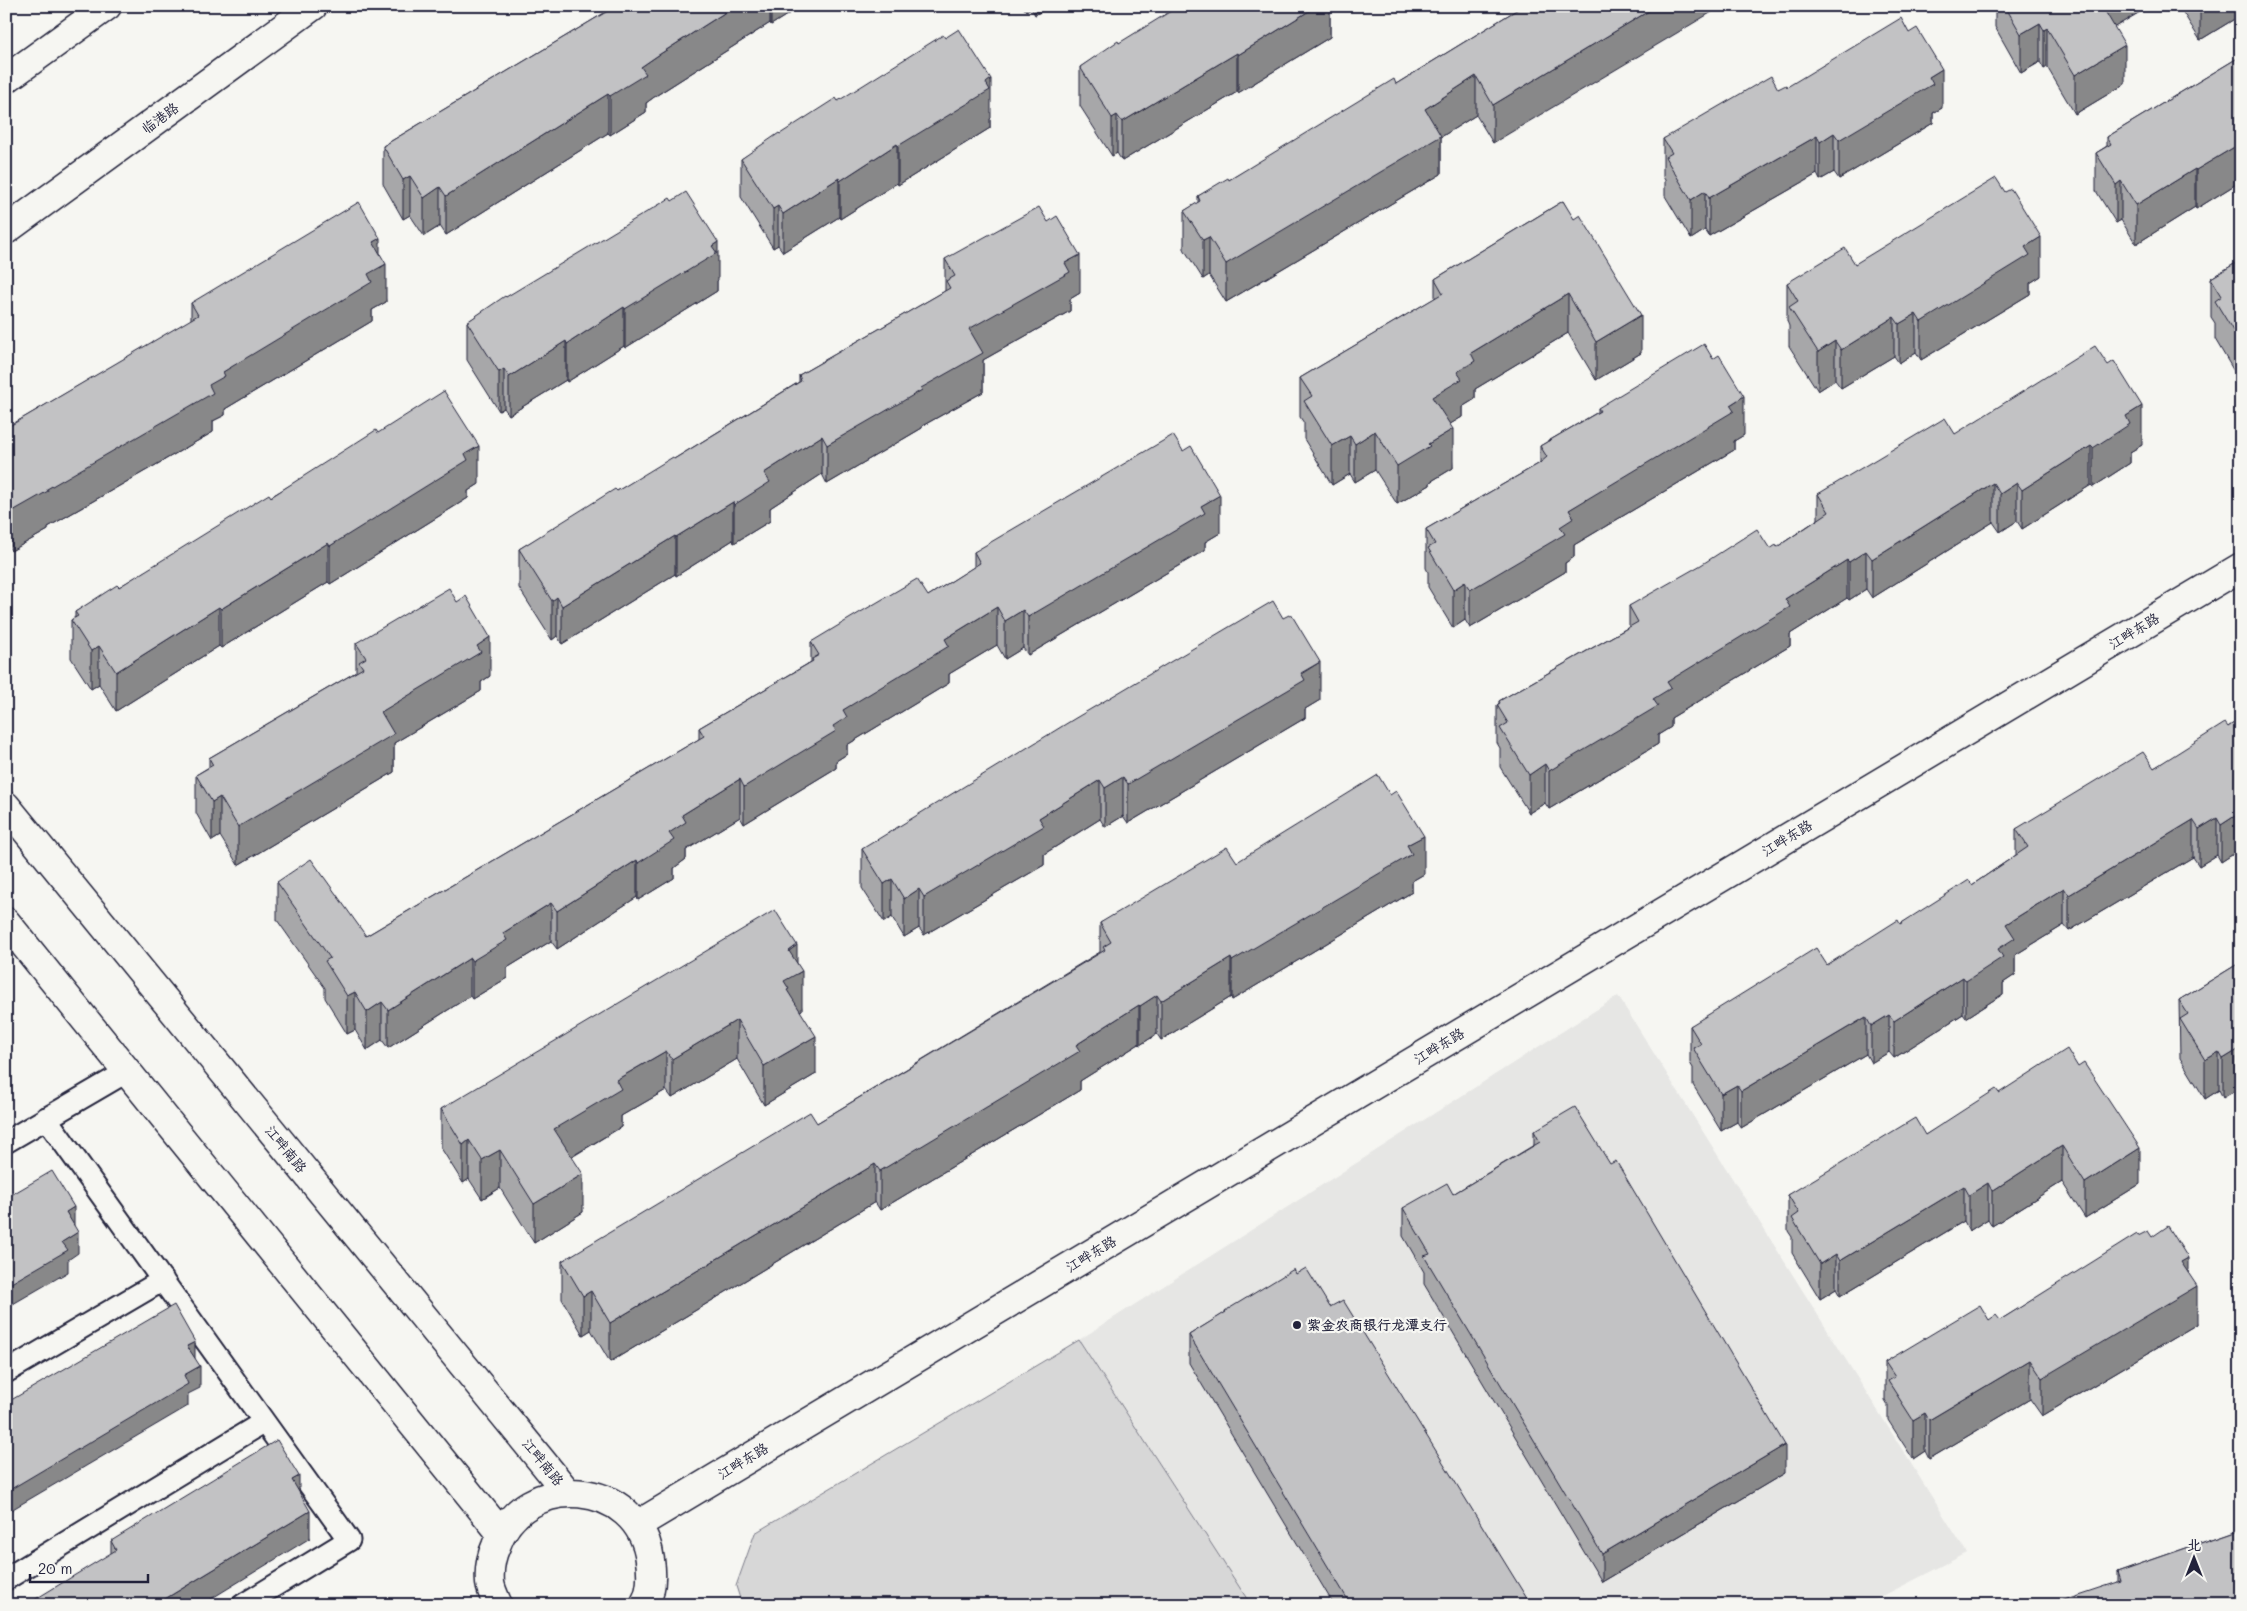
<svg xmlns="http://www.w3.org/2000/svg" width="2247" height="1611" viewBox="0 0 2247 1611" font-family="Mali,'LXGW WenKai TC',sans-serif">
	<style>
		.built { fill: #e6e6e4 }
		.green { fill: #d7d7d7; stroke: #7c7c89 }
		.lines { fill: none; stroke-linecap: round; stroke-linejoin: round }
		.lane-casing { stroke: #22223b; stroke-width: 25 }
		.secondary-casing { stroke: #22223b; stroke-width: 31 }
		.lane { stroke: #f6f6f2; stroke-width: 21 }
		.secondary { stroke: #f6f6f2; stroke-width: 28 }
		.wall { fill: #a7a7a9; stroke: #22223b }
		.shaded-wall { fill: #888889; stroke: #22223b }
		.building { fill: #c2c2c4; stroke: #22223b }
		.poi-dot { fill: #22223b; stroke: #f6f6f2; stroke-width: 2 }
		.labels { text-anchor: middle; stroke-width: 4.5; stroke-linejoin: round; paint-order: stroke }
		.street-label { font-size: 14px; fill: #22223b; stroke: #f6f6f2 }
		.poi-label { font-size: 14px; font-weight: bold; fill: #22223b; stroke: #f6f6f2; text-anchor: start }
	</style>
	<rect width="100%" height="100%" fill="#f6f6f2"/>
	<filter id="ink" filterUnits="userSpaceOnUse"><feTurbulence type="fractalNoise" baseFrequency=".02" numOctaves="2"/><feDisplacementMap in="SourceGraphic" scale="10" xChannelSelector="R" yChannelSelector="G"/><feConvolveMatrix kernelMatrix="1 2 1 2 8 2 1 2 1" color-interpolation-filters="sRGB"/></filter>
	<g filter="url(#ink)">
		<path class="built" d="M1618,996l349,557 -102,52h-614l-172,-265z"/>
		<path class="green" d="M1079,1340l172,265h-509l-6,-19 19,-53z"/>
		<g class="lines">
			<g class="lane-casing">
				<path id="lane" d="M46,1118l303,422 -106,65
					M6,1142l120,-70
					M6,1372l157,-92
					M6,1579l258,-157"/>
			</g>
			<g class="secondary-casing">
				<path id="secondary" d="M6,79l101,-73
					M6,230l307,-224
					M6,806l561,686
					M6,922l494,610
					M637,1525l1604,-958
					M498,1605c-3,-7 -7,-15 -8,-22 -1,-12 1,-26 6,-37 27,-77 144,-68 154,14 2,14 2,32 -6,45"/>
			</g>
			<use href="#lane" class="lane"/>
			<use href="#secondary" class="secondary"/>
		</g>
		<path class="wall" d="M616,6h185l-30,19 -1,-2 -113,72 -11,8v9l-36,23 -2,-2 -162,102 -6,-9 -16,10 -14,-21 -7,4 -20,-35v-38z
			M1022,6h28l-15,9 -4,-7 -5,3z
			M1330,6v31l-92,56 -1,-1 -115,69 -5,-8 -5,3 -32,-50v-39l39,-24z
			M1523,6l-30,137 -17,-28 -35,22v37l-215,128 -17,-27 -6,4 -19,-30v-38l14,-8v-7l31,-16 167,-96z
			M1992,6h158l-36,21 11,57 -50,30 -28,-47 -3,2 -4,-7 -19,11 -26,-46v-16z
			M2179,6h62v9l-41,25z
			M2241,56v125l-45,28 -1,-2 -59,37 -15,-24 -5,3 -20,-32v-38l11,-7v-9z
			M1787,87l155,21 -9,5v10l-94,56 -5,-7 -14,8 -3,-6 -108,62 -4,-6 -14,9 -26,-43v-16l-2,-3v-38l115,-50z
			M838,101l153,17 -1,1v9l-92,57 -1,-2 -57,36 -1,-2 -56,35 -5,-7 -5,3 -32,-51v-38z
			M1563,201l78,152 -45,27 -28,-47 -93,56v10l-13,8v10l-12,7 3,44 -23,14v3l-33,19 -22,-34 -20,12 -5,-8 -18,11 -28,-46v-16l-4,-6v-39l135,-80v-19z
			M380,253l6,49 -14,8v11l-147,88v6l-12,6v11l-165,95v3l-37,21 -5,-8v-115l185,-108v-17z
			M945,259l135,34 -10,6v12l-87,49v32l-61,34v2l-95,56 -5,-10 -52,34v13l-36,22 -1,-3 -57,36 -1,-2 -113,70 -5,-8 -5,4 -33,-52v-39l98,-58 57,-32 125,-77v-7l146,-84z
			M2241,260v109l-6,4 -20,-34v-16l-4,-6v-39z
			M1855,264l186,12 -11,7v11l-109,66 -5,-8 -17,11 -5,-7 -53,32 -6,-8 -17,11 -29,-45v-20l-2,-5v-38z
			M718,280l-1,1v10l-92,57 -1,-2 -57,36 -1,-2 -57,35 -5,-7 -5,3 -32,-51v-38l39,-25z
			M1598,408l146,27 -10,6v9l-160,95v12l-9,6v9l-95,56 -5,-8 -12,8 -25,-41v-15l-2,-4v-39l114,-66v-17l58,-34z
			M378,433l101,51 -11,7v7l-138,86 -2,-2 -107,66 -2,-2 -103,65 -17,-27 -8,5 -20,-31v-38l4,-3v-5l44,-25z
			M1955,434l187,11 -12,7v11l-37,24 -2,-2 -69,44 -5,-8 -17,11 -7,-10 -121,76 -6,-9 -17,11 -2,-2 -57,36v12l-119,72v9l-13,8v9l-109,65 -4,-6 -16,10 -29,-46v-19l-3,-5v-38l2,-2v-2l130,-74v-21l141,-57 7,-2 41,-28v-25z
			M1220,533l-15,9v8l-177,105 -5,-7 -18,11 -8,-14 -48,29v9l-102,62v9l-11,7v7l-92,56 -4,-7 -54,33v9l-12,9v10l-36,22 -1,-3 -80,52 -6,-8 -44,27v10l-35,21 -2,-3 -82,52 -6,-8 -15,10 -12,-20 -8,4 -22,-36v-10l-48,-68v-38l89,54 333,-197v-11l112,-66v-20l117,-46 46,-29v-15z
			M356,643l134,33 -9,6v9l-87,52v29l-156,93 -18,-29 -8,5 -16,-28v-38l13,-8v-9l147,-86z
			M1320,700l-15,9v9l-177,105 -5,-7 -18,11 -5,-8 -56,35v11l-120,70 -5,-7 -15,9 -12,-20 -8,5 -22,-34v-39z
			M2241,718v131l-20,13 -4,-7 -18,11 -6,-9 -124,74 -5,-6 -49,30v20l-12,8v11l-37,24 -3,-4 -69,44 -5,-6 -18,11 -5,-9 -125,74 -4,-6 -16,9 -28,-46v-17l-3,-5v-37l137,-61 73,-41 72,-39 44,-30v-26l138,-61 74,-41z
			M1237,862l187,12 -12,7v11l-180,108 -1,-3 -70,43 -4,-6 -17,11 -1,-1 -59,37v9l-200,120 -5,-8 -265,160 -19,-32 -8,5 -21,-36v-38l255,-138 283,-171v-29z
			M2241,962l-18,136 -4,-8 -14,9 -25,-41 -1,-58z
			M797,963l5,47 -2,1 16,63 -52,31 -27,-46 -65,39 -6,-8 -45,26v11l-49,30 11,55 -49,31 -34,-55 -18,11 -13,-20 -6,4 -22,-35v-39z
			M1999,1093l141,91 -55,34 -23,-36 -70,44 -4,-7 -19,12 -5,-10 -124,75 -4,-7 -16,10 -28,-46v-16l-4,-6v-36l137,-60z
			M1534,1131l251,342 -183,109 -178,-298v-12l-21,-36v-28l50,-14 81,-49z
			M2138,1236l14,1 36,34 9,53 -155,92 -12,-17 -101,60 -4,-8 -12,8 -25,-39v-15l-3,-5v-38l104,-42h11z
			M1296,1274l34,33 201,298h-197l-145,-242v-28l36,-22v-2z
			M299,1493l11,45 -199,16v-13z
			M2241,1529l-124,53v-10z"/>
		<path class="shaded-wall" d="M735,6h35v17l-113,72 -11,8v9l-36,23v-39l31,-29 16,-11z
			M771,6h30l-30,19z
			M1026,6h5v2l-5,3z
			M1035,6h15l-15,9z
			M1317,6h13v31l-92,56v-38z
			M1657,6h65l-229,137v-38z
			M2098,6h52l-52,31z
			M2200,6h41v9l-41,25z
			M2040,23v39l-19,11v-39z
			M2047,28v39l-3,2v-39z
			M2125,45v39l-50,30v-39z
			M1237,53v39l-115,69v-39z
			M1942,69v39l-9,5v10l-94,56v-39l90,-63z
			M1476,76v39l-35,22v37l-215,128v-38l199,-155z
			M991,79v39l-1,1v9l-92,57v-39z
			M608,94v39l-162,102v-39z
			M1117,115v38l-5,3v-38z
			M1834,133v39l-14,8v-38z
			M1817,136v38l-108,62v-38z
			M2241,143v38l-45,28v-39z
			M897,144v39l-57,36v-38z
			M2195,169v38l-59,37v-39z
			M410,176v39l-7,4v-39z
			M839,178v39l-56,35v-38z
			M2121,181v39l-5,3v-38z
			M440,187v39l-16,10v-38z
			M1705,191v39l-14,9v-39z
			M778,206v39l-5,3v-39z
			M1209,237v38l-6,4v-39z
			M2041,237v39l-11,7v11l-109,66v-38l104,-75z
			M380,238v30l6,-4v38l-14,8v11l-147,88v6l-12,6v11l-165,95v3l-37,21v-39l198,-127 14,-13 145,-98 5,-32z
			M718,242v38l-1,1v10l-92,57v-39z
			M1080,255v38l-10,6v12l-87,49v32l-61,34v2l-95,56v-39l94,-57 48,-59 96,-66z
			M1568,294v39l-93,56v10l-13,8v10l-30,18v-38l25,-25 14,-19z
			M624,307v39l-57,36v-38z
			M1916,314v38l-17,11v-39z
			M1641,315v38l-45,27v-38z
			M1894,317v39l-53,32v-38z
			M2241,331v38l-6,4v-39z
			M566,341v39l-57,35v-38z
			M1835,341v39l-17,11v-39z
			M504,369v39l-5,3v-39z
			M1744,396v39l-10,6v9l-160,95v12l-9,6v9l-95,56v-38l90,-63 9,-17z
			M2142,406v39l-12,7v11l-37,24v-39l33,-32z
			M1453,429v39l-23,14v3l-33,19v-38l31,-22z
			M1375,431v39l-20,12v-38z
			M822,436v38l-52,34v13l-36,22v-38l30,-32z
			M1350,436v38l-18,11v-39z
			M479,446v38l-11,7v7l-138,86v-38l135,-92z
			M2091,446v39l-69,44v-39z
			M1993,483v39l-121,76v-39z
			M2017,483v38l-17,11v-38z
			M1220,495v38l-15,9v8l-177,105v-38l173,-111z
			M733,502v38l-57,36v-39z
			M675,536v38l-113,70v-38z
			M328,543v39l-107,66v-39z
			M1866,551v38l-17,11v-38z
			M1847,560v38l-57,36v12l-119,72v9l-13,8v9l-109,65v-38l104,-72 14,-17 118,-83z
			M1465,582v38l-12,8v-38z
			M557,597v39l-5,4v-39z
			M219,607v39l-103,65v-39z
			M997,607v38l-48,29v9l-102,62v9l-11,7v7l-92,56v-37l89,-61 10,-16 102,-71z
			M1023,610v38l-18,11v-38z
			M490,637v39l-9,6v9l-87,52v29l-156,93v-38l143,-115 96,-66z
			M99,646v38l-8,5v-38z
			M1320,662v38l-15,9v9l-177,105v-39z
			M1545,764v39l-16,10v-38z
			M1123,777v39l-18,11v-39z
			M740,779v38l-54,33v9l-12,9v10l-36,22v-37l31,-30 13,-18z
			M1100,780v39l-56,35v11l-120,70v-38l115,-79z
			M220,797v39l-8,5v-39z
			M2241,812v37l-20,13v-37z
			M2217,818v37l-18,11v-37z
			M2193,820v37l-124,74v-36z
			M1424,836v38l-12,7v11l-180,108v-39l175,-116z
			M637,860v37l-80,52v-38z
			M892,879v38l-8,5v-38z
			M2064,888v37l-49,30v20l-12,8v11l-37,24v-37l32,-32 8,-25z
			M919,889v39l-15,9v-38z
			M551,903v38l-44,27v10l-35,21v-38l31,-28z
			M797,945v29l5,-3v39l-13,7 -5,-36 5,-30z
			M470,958v38l-82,52v-38z
			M1231,958v39l-70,43v-39z
			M1963,977v37l-69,44v-37z
			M355,992v38l-8,4v-38z
			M1157,995v39l-17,11v-39z
			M382,1002v38l-15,10v-38z
			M1139,1005v39l-59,37v9l-200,120v-39l196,-126z
			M1889,1015v37l-18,11v-37z
			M1866,1017v37l-125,74v-37z
			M737,1020v39l-65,39v-39z
			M816,1036v38l-52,31v-39z
			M2241,1048v39l-18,11v-39z
			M666,1051v39l-45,26v11l-67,40v-38l62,-49z
			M2219,1052v38l-14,9v-39z
			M1737,1085v37l-16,9v-37z
			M469,1140v39l-6,4v-38z
			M2062,1146v36l-70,44v-35z
			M2140,1148v36l-55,34v-35z
			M500,1150v38l-18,11v-39z
			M875,1164v38l-265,160v-39z
			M583,1174v38l-49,31v-39z
			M1988,1183v36l-19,12v-36z
			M1964,1186v35l-124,75v-35z
			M74,1207v22l-8,-17z
			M78,1232v21l-10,7v12l-62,36v-22l56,-44z
			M1836,1254v35l-16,10v-35z
			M2188,1258v33l9,-5v38l-155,92v-38l139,-116z
			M591,1291v39l-8,5v-39z
			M195,1342v21l-8,-17z
			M2030,1360v39l-101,60v-39z
			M200,1366v22l-12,6v12l-182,107v-21l178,-117z
			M1925,1413v38l-12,8v-39z
			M1785,1445v28l-183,109v-28z
			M299,1476v27l-7,-23z
			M310,1511v27l-109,67h-46z
			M2241,1600v5h-15z"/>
		<path class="building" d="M616,6h119l-78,50 -16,11 5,7 -36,22 -2,-2 -162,102 -6,-9 -16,11 -14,-22 -7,4 -20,-34z
			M1179,6h138l-79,49 -1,-2 -115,69 -5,-7 -5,3 -32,-51 38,-26 1,2z
			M1523,6h134l-164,99 -17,-29 -51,33 16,27 -215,128 -17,-27 -6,3 -19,-29 16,-10 -2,-5 30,-18 1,2 165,-101 2,5z
			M2005,6h97l23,39 -50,30 -28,-47 -3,2 -4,-7 -19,11z
			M1901,18l8,15 8,-5 25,41 -13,8 4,7 -94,56 -5,-7 -14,9 -3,-6 -108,62 -4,-7 -14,9 -26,-43 7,-4 -9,-14 108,-63 7,13 8,-4 1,2z
			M959,29l32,50 -5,4 4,7 -92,56 -1,-2 -57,37 -1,-3 -56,36 -5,-8 -5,3 -32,-50 38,-26 1,1 56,-36 2,3 105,-66 2,3z
			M2241,56v87l-45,27 -1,-1 -59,36 -15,-24 -5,4 -20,-32 15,-9 -4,-7z
			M1996,178l9,14 6,-3 30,48 -16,10 5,8 -109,67 -5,-8 -17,10 -5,-7 -53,33 -6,-9 -17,11 -29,-45 9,-6 -11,-18 58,-35 10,16z
			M686,192l32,50 -6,4 5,7 -92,56 -1,-2 -57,37 -1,-3 -57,36 -5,-8 -5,3 -32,-50 38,-26 1,1 164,-99 2,3z
			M1563,201l11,18 6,-4 61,100 -45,27 -28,-48 -97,59 4,8 -18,11 5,7 -30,18 21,32 -25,15 2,2 -33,20 -22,-35 -20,13 -5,-8 -18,10 -28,-45 8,-5 -12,-18 143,-85 -8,-14z
			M359,202l21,36 -7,4 13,22 -18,10 4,8 -149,90 2,4 -16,9 4,8 -166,96 1,2 -37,21 -5,-8v-76l192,-113 -7,-12z
			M1039,207l9,15 9,-6 23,39 -15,8 5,9 -101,57 14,24 -62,35 1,2 -95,55 -5,-9 -58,37 6,9 -36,23 -1,-3 -57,35 -1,-1 -113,70 -5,-9 -5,4 -33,-52 96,-60 2,2 56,-34 1,2 127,-78 -2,-6 151,-87 -4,-7 9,-5 -10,-17z
			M2241,260v71l-6,3 -20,-33 7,-5 -11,-18z
			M1704,344l9,15 6,-4 25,41 -14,9 4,6 -165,99 5,8 -14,9 5,7 -95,56 -5,-8 -12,8 -25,-42 7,-4 -9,-15 114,-66 7,-6 -7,-11 60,-35 -2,-3z
			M2095,346l13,19 6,-4 28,45 -16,10 4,8 -37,24 -2,-2 -69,44 -5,-7 -17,11 -7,-11 -121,76 -6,-8 -17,11 -2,-2 -62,39 5,8 -123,75 4,6 -18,11 5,7 -109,65 -4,-7 -16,11 -29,-47 8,-5 -11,-18 3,-2 -1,-2 139,-79 -9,-16 72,-41 56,-36 13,20 6,-4 1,2 52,-35 -11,-18 127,-76 10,16z
			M444,391l35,55 -14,8 3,6 -138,86 -2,-3 -107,66 -2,-2 -103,65 -17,-26 -8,5 -20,-31 7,-4 -3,-4 42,-27 2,2 150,-93 2,3 105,-67 2,3z
			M1173,435l10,16 8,-5 29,49 -19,11 4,7 -177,104 -5,-7 -18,11 -8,-14 -52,32 4,7 -106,64 4,7 -14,9 3,5 -92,56 -4,-8 -58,36 4,7 -17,11 5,7 -36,23 -1,-3 -80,51 -6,-8 -48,30 4,7 -35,21 -2,-3 -82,52 -6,-8 -15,10 -12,-20 -8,4 -22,-35 5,-3 -53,-76 34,-23 55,77 338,-200 -5,-8 114,-67 -1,-2 7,-4 -8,-13 48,-29 58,-34 11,17 52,-33 -6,-11z
			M449,588l8,14 9,-6 24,41 -13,9 4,6 -100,60 13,22 -156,93 -18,-30 -8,5 -16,-27 17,-10 -4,-7 154,-90 -4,-6 7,-4 -10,-15z
			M1273,601l10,17 8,-4 29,48 -19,11 4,7 -177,104 -5,-7 -18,11 -5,-8 -61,38 5,8 -120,71 -5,-8 -15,10 -12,-20 -8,5 -22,-35 212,-130z
			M2241,718v94l-20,13 -4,-7 -18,11 -6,-9 -124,75 -5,-7 -58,36 9,14 -17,11 5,8 -37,24 -3,-4 -69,44 -5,-6 -18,11 -5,-9 -125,74 -4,-6 -16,9 -28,-46 8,-4 -11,-18 126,-78 11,17 71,-45 2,4 69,-44 3,5 56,-38 -12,-18 127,-77 11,16 71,-45 3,4z
			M1378,775l12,20 6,-4 28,45 -17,9 5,9 -180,107 -1,-3 -70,43 -4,-6 -17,11 -1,-1 -63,40 4,6 -200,120 -5,-7 -265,159 -19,-32 -8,5 -21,-35 248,-149 7,11 288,-173 -2,-3 8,-5 -11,-19 127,-76 10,15z
			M775,910l22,35 -8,6 13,20 -18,10 5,8 -2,1 29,46 -52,30 -27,-46 -65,39 -6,-8 -50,29 5,9 -67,40 29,45 -49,30 -34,-54 -18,10 -13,-20 -6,5 -22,-36z
			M2241,962v86l-18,11 -4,-7 -14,8 -25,-41 8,-5 -9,-14z
			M2067,1049l11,18 6,-4 56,85 -55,35 -23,-37 -70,45 -4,-8 -19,12 -5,-9 -124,75 -4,-7 -16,10 -28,-46 7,-5 -11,-18 127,-77 10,17 71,-46 3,4z
			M1575,1107l35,57 6,-3 169,284 -183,109 -178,-298 6,-2 -27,-46 44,-25 6,11 87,-52 -6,-11z
			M52,1171l22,36 -8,5 12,20 -16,10 6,8 -62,36v-88z
			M2168,1226l20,32 -7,4 16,24 -155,92 -12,-18 -101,60 -4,-7 -12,7 -25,-39 7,-4 -10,-15 95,-57 9,15 7,-5 4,5 137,-86 1,2 10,-5 4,6z
			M1306,1268l24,39 13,-7 188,305h-180l-162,-270 37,-23 -1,-1 69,-42 2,5z
			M174,1305l21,37 -8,4 13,20 -16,9 4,9 -182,108v-89z
			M277,1440l22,36 -7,4 18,31 -155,94h-129l90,-55 -5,-9z
			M2241,1529v71l-15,5h-175v-1l69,-23 -3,-9z"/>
	</g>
	<circle class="poi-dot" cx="1297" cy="1325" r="5"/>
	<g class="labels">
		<g class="street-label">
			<text transform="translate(160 118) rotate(-36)" y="5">临港路</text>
			<text transform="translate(2134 631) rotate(-31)" y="5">江畔东路</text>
			<text transform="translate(1787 838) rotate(-31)" y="5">江畔东路</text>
			<text transform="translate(1439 1046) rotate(-31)" y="5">江畔东路</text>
			<text transform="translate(286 1149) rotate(51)" y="5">江畔南路</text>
			<text transform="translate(1091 1254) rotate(-31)" y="5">江畔东路</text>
			<text transform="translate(743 1461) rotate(-31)" y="5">江畔东路</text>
			<text transform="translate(543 1462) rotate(51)" y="5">江畔南路</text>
		</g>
		<g class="poi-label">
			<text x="1307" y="1330">紫金农商银行龙潭支行</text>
		</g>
	</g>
	<rect width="2247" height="1611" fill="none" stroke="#f6f6f2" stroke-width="25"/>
	<rect x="12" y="12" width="2222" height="1586" fill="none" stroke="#22223b" stroke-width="2" filter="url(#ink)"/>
	<g transform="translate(2194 1558)" stroke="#f6f6f2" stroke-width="4" paint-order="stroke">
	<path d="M0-4L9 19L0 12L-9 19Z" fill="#22223b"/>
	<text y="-8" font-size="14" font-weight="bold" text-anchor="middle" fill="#22223b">北</text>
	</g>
	<path d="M30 1574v8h118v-8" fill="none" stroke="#22223b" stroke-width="2.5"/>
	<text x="38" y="1574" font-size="15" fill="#22223b" stroke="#f6f6f2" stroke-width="4" paint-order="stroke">20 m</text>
</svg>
